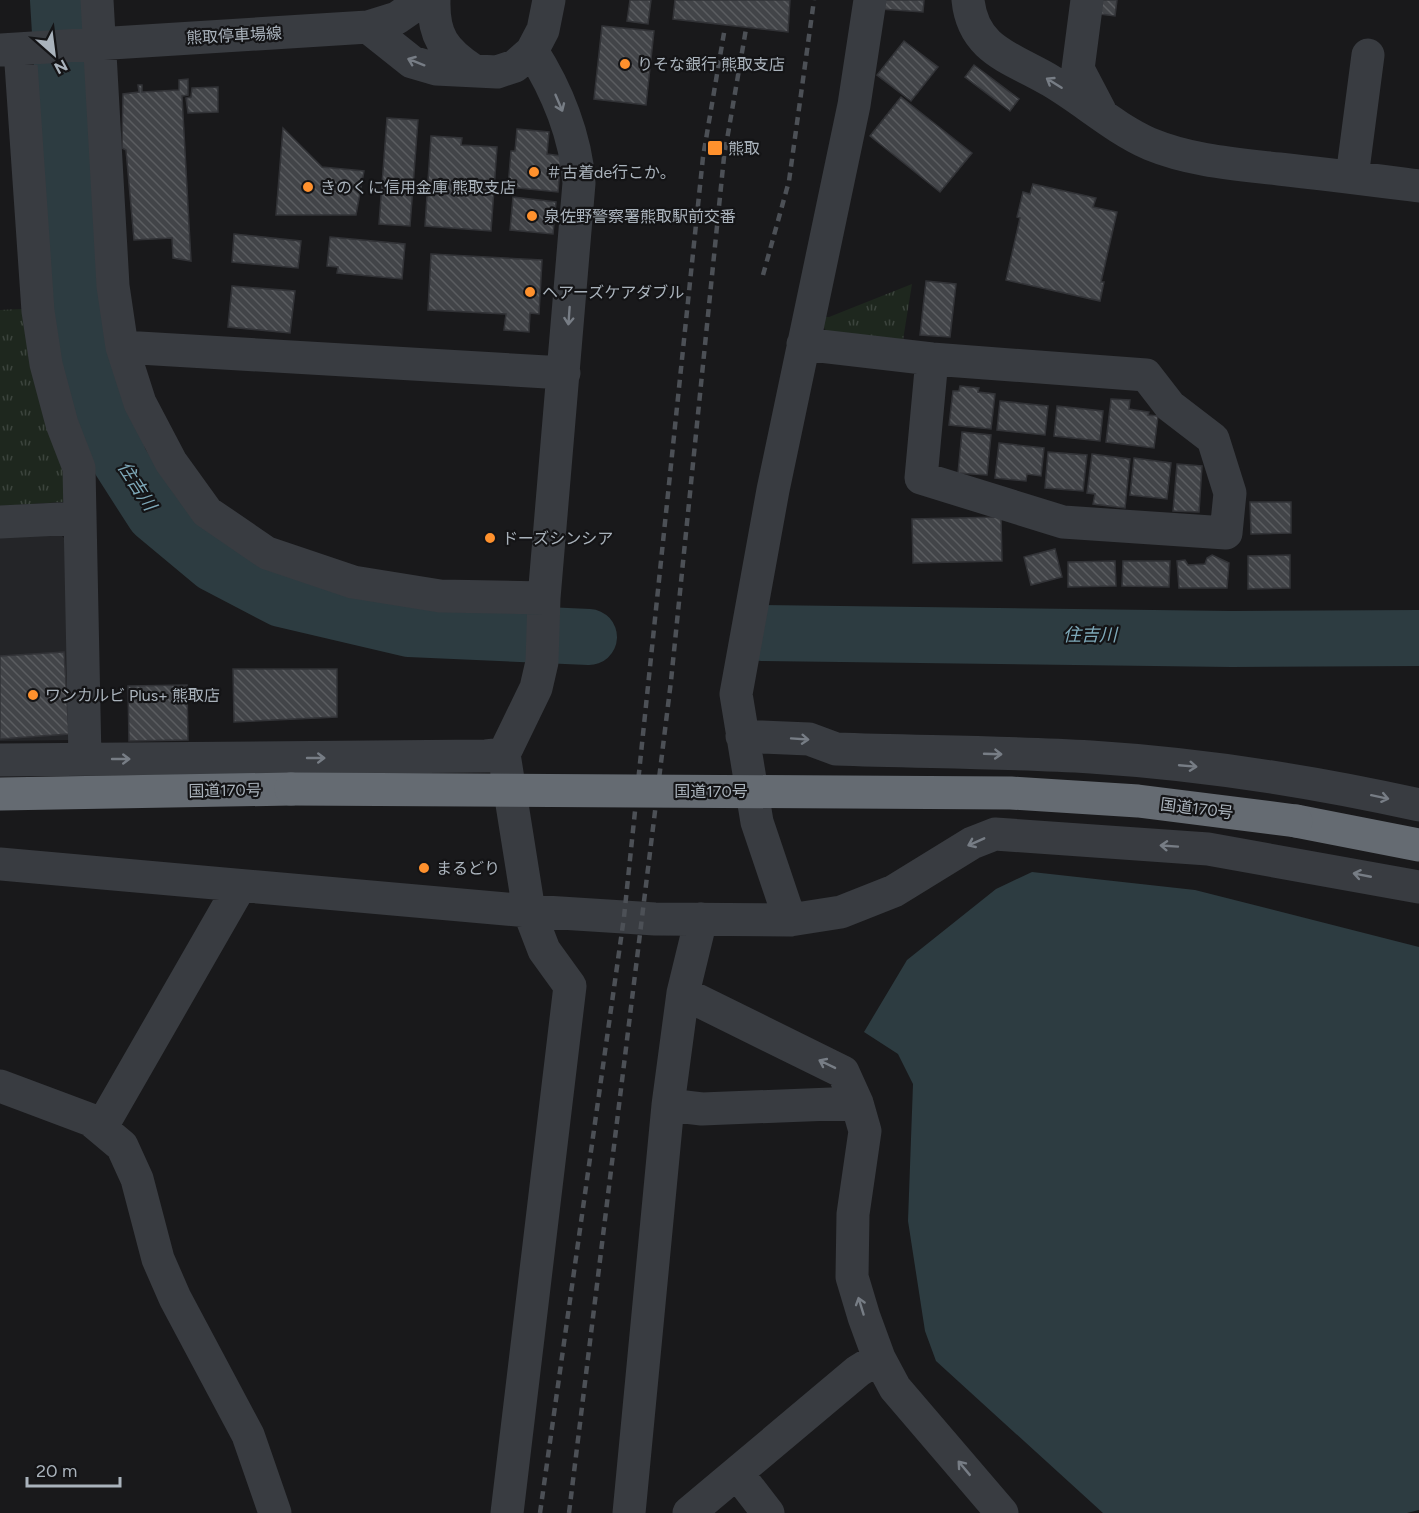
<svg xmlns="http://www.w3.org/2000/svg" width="1419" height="1513" viewBox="0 0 1419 1513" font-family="Figtree,'Noto Sans JP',sans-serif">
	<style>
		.built { fill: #242528 }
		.park { fill: url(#park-tufts) }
		.water { fill: #2d3c41 }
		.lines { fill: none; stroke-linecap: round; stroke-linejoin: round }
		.river { stroke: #2d3c41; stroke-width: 56 }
		.building { fill: url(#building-back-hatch); stroke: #323337; stroke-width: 1.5 }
		.minor { stroke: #393c41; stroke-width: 33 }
		.highway { stroke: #656b72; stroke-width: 33 }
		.rail { stroke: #4c5056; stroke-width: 4.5; stroke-dasharray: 8 6; stroke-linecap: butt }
		.highway-bridge { stroke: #656b72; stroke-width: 33 }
		.oneway { stroke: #777d85 }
		.poi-dot { fill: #ff912d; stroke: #141416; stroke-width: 2 }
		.labels { text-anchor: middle; stroke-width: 4.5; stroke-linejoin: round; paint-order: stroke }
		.street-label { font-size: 16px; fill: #aab3bc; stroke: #141416 }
		.poi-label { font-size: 16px; fill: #aab3bc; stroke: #141416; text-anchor: start }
		.water-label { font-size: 18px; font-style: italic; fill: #7ea9b9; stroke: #141416 }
	</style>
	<defs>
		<pattern id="park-tufts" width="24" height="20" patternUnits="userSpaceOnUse" patternTransform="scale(1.5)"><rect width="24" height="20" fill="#1e271e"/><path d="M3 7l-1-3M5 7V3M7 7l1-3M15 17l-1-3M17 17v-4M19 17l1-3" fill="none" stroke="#3c443d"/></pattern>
		<pattern id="building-back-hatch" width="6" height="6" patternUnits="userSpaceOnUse" patternTransform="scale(1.5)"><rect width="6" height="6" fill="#424448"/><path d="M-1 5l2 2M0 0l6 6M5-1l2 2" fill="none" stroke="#5b5d60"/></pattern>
	</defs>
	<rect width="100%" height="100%" fill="#19191b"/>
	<path class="built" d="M58,532l10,10 5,198 -73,1v-206z"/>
	<path class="park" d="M912,284l-9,56 -76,-8 -11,-15h13z
		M22,309l46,183 -5,10 -63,4v-196z"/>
	<path class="water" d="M1032,872l163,18 224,57v563l-12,3h-304l-167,-152 -11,-30 -17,-110 5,-137 -15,-30 -34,-22 43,-72 89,-71z"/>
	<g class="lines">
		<path class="river" d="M58,0l17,279 15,99 30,83 34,53 60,50 67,35 128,30 180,8
			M762,633l470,6 187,-1"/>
	</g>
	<path class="building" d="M630,0h21l-3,24 -21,-3z
		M675,0h115l-2,32 -115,-13z
		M882,0h42l-1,12 -43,-3z
		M1102,0h15l-2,16 -15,-2z
		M602,26l52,5 -8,74 -52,-6z
		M904,41l34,26 -27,34 -34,-26z
		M974,65l45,34 -9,12 -45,-34z
		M188,79v16l-6,1 9,165 -18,-3 -1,-20 -38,2 -8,-90 -4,-2 1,-54 16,-2 -1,-7h4v7l37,-2v-10z
		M218,87v25l-30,1 -2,-15 5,-1 1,-9z
		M901,97l71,56 -32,39 -70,-56z
		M387,118l31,2 -8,106 -31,-2z
		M283,128l39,39 42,4 -8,44h-80z
		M517,129l32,3 -2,22 14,2 -3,36 -50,-5 3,-36h4z
		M431,136l31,2 -1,7 36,2 -6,84 -66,-5z
		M1033,184l63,14 -3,9 24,5 -16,70h3l-4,19 -94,-21 14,-62 -3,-1 6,-25 7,2z
		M513,197l43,5 -3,32 -43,-4z
		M234,234l67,7 -3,27 -66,-6z
		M330,237l75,7 -3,35 -65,-6 1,-6 -11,-1z
		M431,254l111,6 -3,54 -9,-1 -1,19 -25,-2 2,-16 -78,-4z
		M926,281l30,3 -6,53 -30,-2z
		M232,286l63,5 -5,42 -62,-6z
		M960,386l19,2 -1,4 17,2 -4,35 -42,-4 4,-34h6z
		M1111,399l19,1 -1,9 20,3 -1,3 10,1 -4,32 -48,-6z
		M1000,401l48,5 -3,29 -48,-5z
		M1057,406l46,5 -3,30 -46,-5z
		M962,432l29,3 -4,40 -29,-2z
		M999,443l45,5 -3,28 -14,-2 -1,7 -31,-3z
		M1048,452l39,3 -4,36 -38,-3z
		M1092,454l38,5 -5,49 -32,-4 2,-10 -8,-1z
		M1134,458l37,5 -4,36 -37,-4z
		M1177,464l25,2 -3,46 -26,-1z
		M1250,502h41v31l-40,1z
		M1001,517l1,44 -89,2 -1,-44z
		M1055,549l7,28 -31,8 -7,-28z
		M1212,555l17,8 -2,25h-48l-2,-27 8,-1 3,5 17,-1 2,-6z
		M1290,555v33l-42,1v-33z
		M1115,561l1,25 -48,1v-25z
		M1123,561h47l-1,26 -47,-1z
		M64,652l5,82 -69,5v-83z
		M233,669h104v48l-103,5z
		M187,685l1,55 -59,1 -1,-55z"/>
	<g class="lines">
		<path class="minor" d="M97,0l16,286 9,61 18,56 31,59 36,50 60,41 86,29 87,14 104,2
			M434,0c-1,36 10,51 39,70
			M968,0c5,51 45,58 83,81 34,20 63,47 99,63 41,17 86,20 129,25 47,5 93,11 140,17
			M1087,0l-9,69 22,42
			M368,27l44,35 24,7 61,3 18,-6 17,-15 11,-21 6,-30
			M20,49l18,262 8,53 16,60 17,44 6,291
			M0,50l368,-23 29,-9 26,-18
			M1352,177l16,-122
			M803,344l129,15 214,16 24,31 43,33 17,54 -4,40 -163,-11 -142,-44 11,-119
			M122,347l442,26
			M0,522l80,-4
			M742,736l67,3 27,10c85,3 170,3 255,8 110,7 220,24 328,48
			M0,760l486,-4 18,-2
			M0,864l529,47 126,8 135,1 51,-8 53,-21 78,-48 23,-9 213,15 211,38
			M790,920l-33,-98 -21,-128 37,-204 81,-385 16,-105
			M683,993l160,79 14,31 8,28 -12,83 -1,63 12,40 15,41 16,30 107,125
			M0,1086l91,34 31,26 15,33 21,80 17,39 73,137 27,78
			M668,1105l34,4 155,-6
			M101,1128l139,-242
			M737,1473l31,40
			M507,1513l63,-527 -26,-36 -15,-39 -25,-157 32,-66 6,-26 2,-64 35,-415c-3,-46 -22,-93 -47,-132
			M629,1513l39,-408 15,-112 18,-74
			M689,1513l169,-142 21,-13"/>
		<path class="highway" d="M0,794l291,-5
			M1296,821l123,24"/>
		<path class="rail" d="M763,275l26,-94 25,-181
			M540,1513l84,-596 79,-760 22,-130
			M569,1513l102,-832 53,-524 22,-128"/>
		<path class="highway-bridge" d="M291,789l720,4 127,8 158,20"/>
	</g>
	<defs><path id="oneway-shaft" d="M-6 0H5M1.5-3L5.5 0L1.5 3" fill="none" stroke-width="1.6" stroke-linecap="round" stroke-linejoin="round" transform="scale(1.5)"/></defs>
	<g class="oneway">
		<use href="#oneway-shaft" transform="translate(416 62) rotate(-158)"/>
		<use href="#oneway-shaft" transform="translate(1054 83) rotate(-148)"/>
		<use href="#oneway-shaft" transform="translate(559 103) rotate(67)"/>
		<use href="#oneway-shaft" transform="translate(569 316) rotate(94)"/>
		<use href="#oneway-shaft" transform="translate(800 739) rotate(4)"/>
		<use href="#oneway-shaft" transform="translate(993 754) rotate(2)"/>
		<use href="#oneway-shaft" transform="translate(316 758)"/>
		<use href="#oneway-shaft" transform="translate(121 759)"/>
		<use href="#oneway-shaft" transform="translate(1188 766) rotate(5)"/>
		<use href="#oneway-shaft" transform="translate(1380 797) rotate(12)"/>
		<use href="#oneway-shaft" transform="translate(976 842) rotate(156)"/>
		<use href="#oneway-shaft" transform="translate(1169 846) rotate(-176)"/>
		<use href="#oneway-shaft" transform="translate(1362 875) rotate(-169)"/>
		<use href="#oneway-shaft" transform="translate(827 1064) rotate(-154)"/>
		<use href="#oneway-shaft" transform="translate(861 1306) rotate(-107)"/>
		<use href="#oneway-shaft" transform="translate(964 1468) rotate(-130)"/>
	</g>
	<g class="poi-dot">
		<circle cx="625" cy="64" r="6"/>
		<rect x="707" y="140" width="16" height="16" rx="3"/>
		<circle cx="534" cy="172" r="6"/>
		<circle cx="308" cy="187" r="6"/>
		<circle cx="532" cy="216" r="6"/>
		<circle cx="530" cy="292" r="6"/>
		<circle cx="490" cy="538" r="6"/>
		<circle cx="33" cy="695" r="6"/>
		<circle cx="424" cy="868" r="6"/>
	</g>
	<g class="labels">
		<g class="street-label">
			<text transform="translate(234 35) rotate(-3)" y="6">熊取停車場線</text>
			<text transform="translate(225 790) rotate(-1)" y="6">国道170号</text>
			<text x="711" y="797">国道170号</text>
			<text transform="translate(1197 808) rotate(7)" y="6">国道170号</text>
		</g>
		<g class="poi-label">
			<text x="637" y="70">りそな銀行 熊取支店</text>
			<text x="728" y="154">熊取</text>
			<text x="546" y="178">＃古着de行こか。</text>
			<text x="320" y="193">きのくに信用金庫 熊取支店</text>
			<text x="544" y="222">泉佐野警察署熊取駅前交番</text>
			<text x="542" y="298">ヘアーズケアダブル</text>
			<text x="502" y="544">ドーズシンシア</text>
			<text x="45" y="701">ワンカルビ Plus+ 熊取店</text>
			<text x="436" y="874">まるどり</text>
		</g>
		<g class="water-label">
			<text transform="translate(137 486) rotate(57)" y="6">住吉川</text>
			<text x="1090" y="641">住吉川</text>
		</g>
	</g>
	<g transform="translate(54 54) rotate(152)" stroke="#141416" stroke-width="4.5" paint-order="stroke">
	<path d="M0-4.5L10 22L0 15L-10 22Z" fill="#aab3bc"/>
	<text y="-9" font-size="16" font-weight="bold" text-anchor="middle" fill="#aab3bc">N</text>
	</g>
	<path d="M27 1477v9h93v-9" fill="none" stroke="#aab3bc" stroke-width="3"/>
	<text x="36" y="1477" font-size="18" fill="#aab3bc" stroke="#141416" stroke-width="4.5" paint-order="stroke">20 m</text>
</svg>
